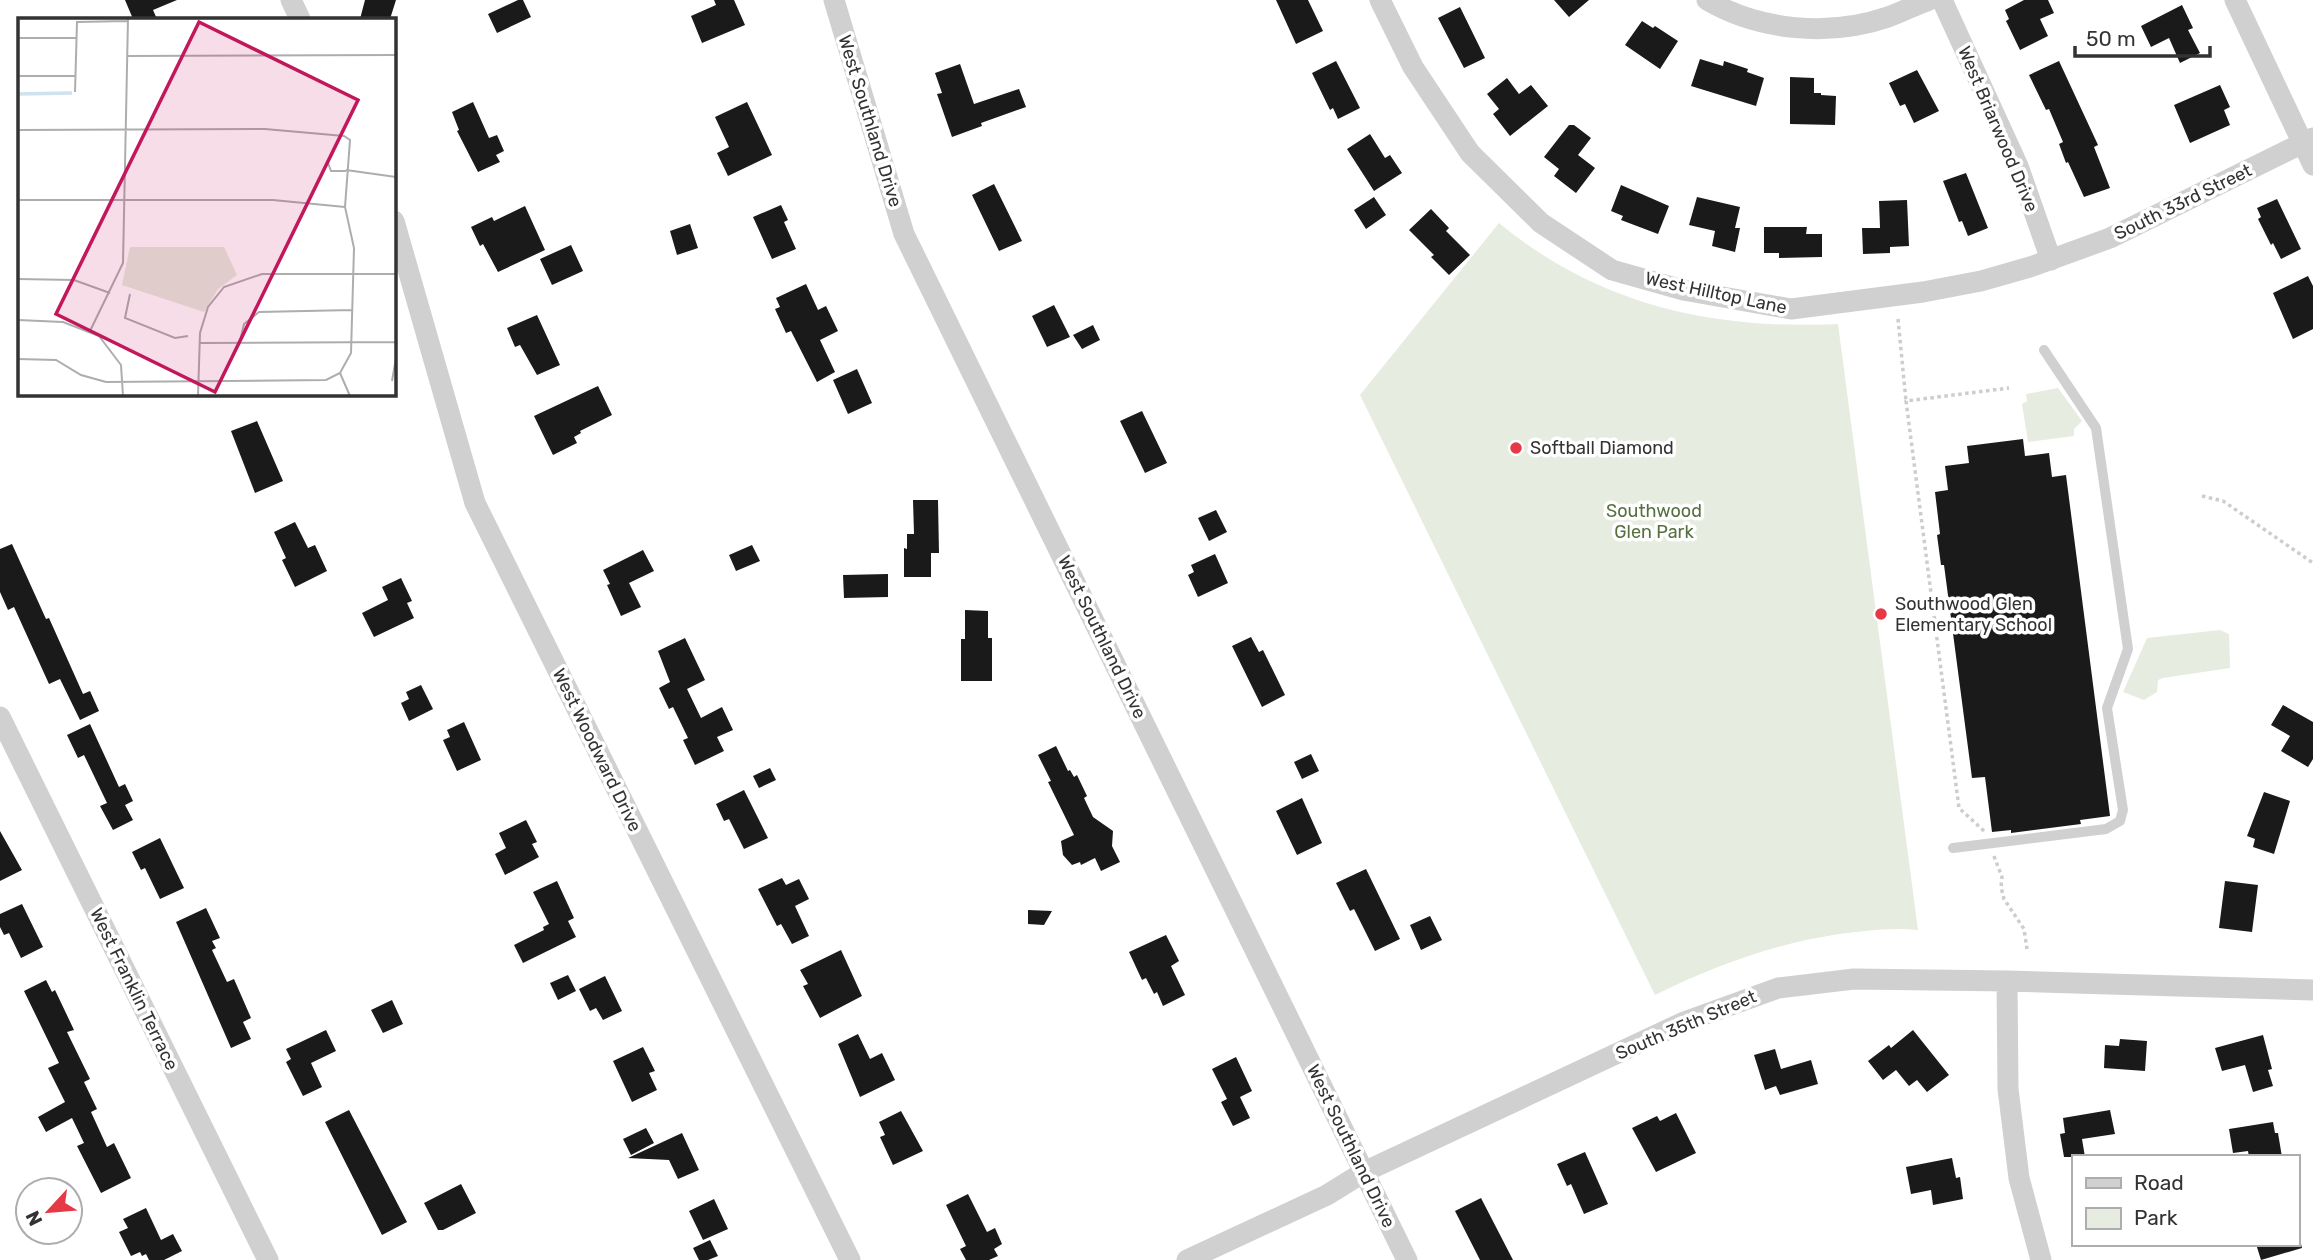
<svg xmlns="http://www.w3.org/2000/svg" width="2313" height="1260" viewBox="0 0 2313 1260" font-family="Rubik,sans-serif">
	<style>
		.green { fill: #e6ecdf }
		.building { fill: #1a1a1a }
		.lines { fill: none; stroke-linecap: round; stroke-linejoin: round }
		.path { stroke: #cdcdcd; stroke-width: 3.5; stroke-dasharray: 3.5 3.5; stroke-linecap: butt }
		.lane { stroke: #d0d0d0; stroke-width: 10 }
		.street { stroke: #d0d0d0; stroke-width: 21 }
		.poi-dot { fill: #e63946; stroke: #fff; stroke-width: 2.5 }
		.labels { text-anchor: middle; stroke-width: 7; stroke-linejoin: round; paint-order: stroke }
		.street-label { font-size: 18px; fill: #333; stroke: #fff }
		.poi-label { font-size: 18px; fill: #333; stroke: #fff; text-anchor: start }
		.park-label { font-size: 18px; fill: #56703f; stroke: #fff }
		.inset-river { fill: none; stroke: #cfe2ee; stroke-width: 3.5 }
		.inset-road { fill: none; stroke: #adadad; stroke-width: 2 }
		.view { fill: #c2185b; fill-opacity: 0.15; stroke: #c2185b; stroke-width: 3.5 }
		.inset-edge { fill: none; stroke: #333; stroke-width: 3.5 }
	</style>
	<rect width="100%" height="100%" fill="#fff"/>
	<path class="green" d="M1499,223c99,82 214,107 339,101l80,606c-18,-2 -35,-1 -53,1 -75,7 -144,31 -210,64l-295,-600z
		M2058,388l24,33 -8,8v7l-46,6 -6,-38 5,-3 -1,-7z
		M2220,630l9,4 1,34 -67,10 -5,2 -1,12 -13,8 -21,-8 24,-54z"/>
	<path class="building" d="M125,0h52l-24,10 4,9h-24z
		M365,0h31l-6,19h-30z
		M518,0h5l8,17 -34,16 -9,-19z
		M714,0h20l11,25 -43,18 -11,-27 25,-11z
		M1276,0h32l15,31 -27,13z
		M1554,0h35l-20,17z
		M2024,0h24l6,13 -14,6 8,17 -28,14 -14,-29 3,-2 -4,-9z
		M2182,5l11,23 -5,2 12,23 -20,10 -11,-25 -18,9 -10,-21z
		M1460,7l25,51 -21,10 -26,-50z
		M1642,21l11,7 2,-2 23,15 -18,28 -35,-24z
		M1700,59l23,7 1,-5 24,8 -1,3 17,6 -8,28 -65,-20z
		M1336,61l24,47 -22,11 -5,-11 -3,2 -18,-37z
		M2059,61l39,84 -4,2 16,41 -26,9 -16,-35 -2,1 -7,-19 4,-2 -14,-33 -3,1 -17,-35z
		M960,64l14,40 45,-15 7,18 -45,16 1,3 -30,11 -15,-43 5,-1 -7,-20z
		M1917,70l22,41 -25,12 -9,-19 -5,2 -11,-23z
		M1790,77l24,1v15h7v2l15,1 -1,29 -45,-1z
		M1507,78l12,16 12,-9 17,21 -38,30 -17,-22 6,-5 -12,-15z
		M2220,85l10,22 -6,3 6,15 -40,18 -16,-38z
		M473,102l16,36 8,-3 7,16 -8,4 4,7 -22,10 -21,-41 2,-1 -7,-18z
		M747,102l25,53 -44,21 -11,-23 12,-6 -14,-30z
		M1569,125h5l17,13 -13,17 17,13 -19,25 -22,-17 5,-7 -15,-12z
		M1370,134l15,24 5,-3 12,18 -28,18 -27,-42z
		M1966,173l22,55 -20,8 -6,-15 -3,1 -16,-41z
		M994,184l28,57 -23,10 -27,-56z
		M1621,185l48,21 -11,28 -37,-14 2,-4 -12,-5z
		M1374,197l12,18 -20,14 -12,-19z
		M1697,197l43,10 -5,21h5l-5,24 -23,-6 3,-15 -26,-6z
		M2277,199l24,50 -20,10 -8,-16 -2,2 -13,-26 3,-2 -4,-9z
		M1907,200l2,46 -19,1v6l-27,1 -1,-26h18l-1,-27z
		M781,205l7,15 -4,2 12,27 -24,10 -19,-42z
		M525,206l20,44 -47,22 -15,-28 -3,2 -9,-19 21,-10 2,4z
		M1431,209l18,19 -3,3 24,24 -21,20 -18,-18 3,-2 -25,-25z
		M690,224l8,24 -21,7 -7,-24z
		M1764,227h43l-1,7h16v23l-43,1v-5h-15z
		M571,245l12,26 -31,14 -12,-26z
		M2308,276l5,10v43l-20,10 -20,-46z
		M806,284l12,26 8,-4 12,25 -18,9 15,32 -18,10 -26,-51 -5,2 -11,-24 5,-2 -4,-9z
		M1054,305l16,32 -23,10 -15,-31z
		M537,315l23,50 -23,10 -17,-30 -5,2 -8,-19z
		M1093,325l7,15 -18,9 -9,-14z
		M857,369l15,34 -24,11 -15,-34z
		M598,386l14,29 -32,16 1,2 -7,4 3,6 -24,12 -19,-39z
		M1142,411l25,52 -22,10 -25,-52z
		M257,421l26,60 -28,12 -24,-62z
		M2023,439l2,17 24,-3 3,24 14,-2 44,341 -30,4 1,4 -70,9v-3l-19,2 -7,-55 -13,1 -28,-213h-3l-4,-30 3,-1 -5,-42 13,-2 -3,-24 24,-3 -2,-17z
		M913,500h25l1,53h-8v24h-27v-29l3,1v-15h7z
		M1216,510l11,22 -18,9 -11,-23z
		M295,522l13,26 7,-3 12,26 -32,16 -13,-27 4,-2 -12,-26z
		M12,544l34,75 3,-1 34,76 7,-3 9,20 -19,9 -20,-41 -11,5 -35,-77 -6,3 -8,-18v-43z
		M752,545l8,16 -24,10 -7,-16z
		M643,550l11,21 -25,12 12,24 -20,9 -14,-31 3,-1 -7,-14z
		M1215,554l13,29 -30,14 -10,-22 6,-3 -3,-7z
		M888,574v23l-44,1 -1,-23z
		M401,578l11,23 -5,2 7,15 -40,19 -12,-24 26,-13 -6,-13z
		M965,610l23,1v27h4v43h-31v-42h4z
		M1251,637l8,15 4,-2 22,45 -23,12 -30,-61z
		M685,638l20,42 -18,9 14,29 21,-11 11,23 -16,7 7,14 -29,14 -12,-25 5,-2 -15,-31 -4,2 -10,-21 11,-6 -12,-31z
		M421,685l12,24 -24,12 -8,-18 8,-4 -3,-7z
		M2283,705l30,17v37l-5,8 -27,-16 9,-15 -19,-11z
		M464,722l17,38 -24,11 -14,-31 7,-3 -3,-7z
		M90,724l29,63 6,-3 8,17 -8,4 8,15 -20,10 -13,-24 7,-3 -23,-48 -6,3 -11,-23z
		M1056,746l12,25 2,-1 4,7 3,-2 10,21 -3,2 9,19 20,14 -1,15 8,16 -19,9 -6,-13 -14,7 -1,-3 -8,3 -9,-10 -2,-14 13,-6 -26,-53 3,-1 -13,-26z
		M1311,754l8,17 -17,8 -8,-17z
		M770,768l6,12 -17,8 -6,-12z
		M744,790l24,48 -24,11 -15,-30 -5,2 -8,-17z
		M2264,792l26,9 -16,53 -21,-7 2,-8 -8,-3z
		M1302,798l20,45 -25,12 -21,-44z
		M526,820l11,22 -5,2 7,13 -34,18 -10,-21 11,-6 -7,-15z
		M0,831l22,39 -22,11z
		M160,838l24,50 -24,11 -15,-31 -4,2 -9,-18z
		M1366,869l34,70 -25,12 -21,-42 -4,2 -14,-28z
		M782,878l4,7 13,-6 10,20 -14,7 14,30 -17,8 -11,-20 -4,2 -19,-37z
		M557,881l17,37 -6,3 8,16 -53,26 -9,-18 30,-15 -1,-3 6,-3 -16,-32z
		M2225,881l33,4 -6,47 -33,-4z
		M22,904l21,43 -22,11 -12,-25 -5,2 -4,-8v-13z
		M206,908l14,30 -8,3 4,7 -4,2 15,32 7,-3 17,39 -8,4 8,17 -20,9 -55,-126z
		M1028,910l24,1 -8,14 -16,-1z
		M1430,916l12,24 -21,10 -11,-25z
		M1166,935l13,26 -8,5 14,29 -22,11 -6,-14 -3,2 -8,-16 -4,2 -13,-28z
		M841,950l21,46 -42,22 -17,-32 5,-2 -8,-14z
		M568,975l8,16 -18,9 -8,-17z
		M605,976l17,35 -19,9 -7,-12 -6,3 -11,-22z
		M46,980l6,12 3,-2 19,40 -7,2 23,47 -6,3 13,27 -6,3 16,35 7,-4 17,35 -30,15 -24,-47 7,-3 -12,-25 -26,14 -8,-15 27,-15 -17,-34 11,-5 -35,-72z
		M392,1000l11,24 -20,9 -12,-23z
		M326,1030l10,21 -25,12 11,24 -19,9 -17,-34 5,-3 -5,-10z
		M1913,1030l36,45 -22,17 -10,-12 -8,6 -13,-16 -13,10 -15,-19 21,-16 2,3z
		M858,1034l12,25 12,-6 13,27 -35,17 -22,-53z
		M2263,1035l9,34 -4,1 5,16 -20,6 -8,-27 -23,6 -7,-23z
		M2120,1039l27,2 -2,30 -41,-3 1,-23 14,1z
		M643,1047l12,24 -6,2 8,17 -25,12 -19,-41z
		M1775,1049l6,20 30,-9 7,24 -38,11 -4,-9 -11,4 -11,-35z
		M1236,1057l16,34 -12,6 10,21 -17,8 -12,-24 6,-3 -15,-30z
		M349,1110l58,112 -25,13 -57,-113z
		M2110,1110l5,24 -33,5 3,18h-21l-4,-23 5,-1 -2,-15z
		M901,1111l22,40 -30,14 -13,-28 5,-2 -6,-13z
		M1676,1113l20,40 -40,19 -24,-44 25,-12 3,5z
		M2273,1122l2,11h3l4,24h-33l-1,-6 -15,2 -4,-24z
		M646,1128l8,15 -23,12 -8,-16z
		M682,1133l17,37 -21,9 -9,-19 -41,-2z
		M1585,1152l23,52 -24,10 -13,-30 -4,2 -10,-22z
		M1952,1158l4,20 4,-1 3,22 -30,6 -2,-15 -20,4 -5,-27z
		M461,1184l15,29 -33,17h-5l-14,-27z
		M968,1194l19,38 8,-4 7,16 -8,5 4,7 -9,4h-23l-6,-11 6,-3 -20,-41z
		M1481,1198l32,62h-33l-25,-49z
		M714,1199l14,30 -25,11 -14,-29z
		M146,1208l15,32 12,-6 9,17 -18,9h-15l-3,-6 -4,2 -2,-4 -9,4 -12,-24 9,-4 -5,-9z
		M710,1240l8,16 -10,4h-9l-6,-12z
		M2256,1244h45l1,4 -41,12z"/>
	<g class="lines">
		<path class="path" d="M1898,319l8,82
			M2202,496l21,5 90,62
			M1984,831l-25,-23 -53,-407 103,-13
			M1994,856l8,21 -1,10 3,12 20,30 3,20"/>
		<path class="lane" d="M1953,848l153,-19 14,-8 3,-11 -16,-102 21,-59 -32,-221 -52,-78"/>
		<path class="street" d="M291,0l9,19
			M834,0l70,234 503,1026
			M1380,0l33,67 57,86 71,70 71,47 71,20 108,19 132,-17 58,-11 52,-15 77,-28 203,-100
			M1707,0c53,31 123,37 181,17 14,-5 27,-12 41,-17
			M1942,0l76,166 33,94
			M2235,0l78,165
			M394,221l81,282 375,757
			M0,717l268,543
			M2007,981l1,108 11,89 22,82
			M1187,1260l140,-65 37,-23 320,-150 94,-34 76,-9 153,2 306,9"/>
	</g>
	<g class="poi-dot">
		<circle cx="1516" cy="448" r="7"/>
		<circle cx="1881" cy="614" r="7"/>
	</g>
	<g class="labels">
		<g class="street-label">
			<text transform="translate(870 121) rotate(73)" y="6">West Southland Drive</text>
			<text transform="translate(1998 129) rotate(67)" y="6">West Briarwood Drive</text>
			<text transform="translate(2183 202) rotate(-26)" y="6">South 33rd Street</text>
			<text transform="translate(1716 293) rotate(12)" y="6">West Hilltop Lane</text>
			<text transform="translate(1102 637) rotate(64)" y="6">West Southland Drive</text>
			<text transform="translate(597 750) rotate(64)" y="6">West Woodward Drive</text>
			<text transform="translate(134 989) rotate(64)" y="6">West Franklin Terrace</text>
			<text transform="translate(1686 1025) rotate(-23)" y="6">South 35th Street</text>
			<text transform="translate(1351 1146) rotate(64)" y="6">West Southland Drive</text>
		</g>
		<g class="poi-label">
			<text x="1530" y="454">Softball Diamond</text>
			<text x="1895" y="610">Southwood Glen<tspan x="1895" dy="21">Elementary School</tspan></text>
		</g>
		<g class="park-label">
			<text x="1654" y="517">Southwood<tspan x="1654" dy="21">Glen Park</tspan></text>
		</g>
	</g>
	<g transform="translate(18 18)">
		<rect width="378" height="378" fill="#fff"/>
		<path d="M112,229h94l13,28 -19,14 -14,23 -82,-27z" fill="#e6ecdf"/>
		<path class="inset-river" d="M0,76l54,-1"/>
		<path class="inset-road" d="M0,20h58M109,38l269,-1M0,58h57M57,74l2,-70 51,-1M0,112l247,-1 79,7 6,4 -5,67 9,41 -3,105 -11,20 -14,7 -220,2 -25,-7 -25,-15 -38,-1M310,145l3,8h15M328,152l50,7M0,182h255l72,7M0,261l56,1 36,13M378,275v51M112,276l-5,24 50,20 13,-2M0,302l45,2 36,14 22,29 2,31M72,313l33,-68 5,-245M181,325l197,-1M221,327l5,-21 15,-12 93,-2M322,355l10,23M374,363l4,-23M180,378l2,-63 8,-26 16,-20 38,-13h134"/>
		<path class="view" d="M181,4l159,78 -143,292 -159,-78z"/>
		<rect width="378" height="378" class="inset-edge"/>
	</g>
	<rect x="2072" y="1155" width="228" height="91" fill="#ffffff" stroke="#adadad" stroke-width="2"/>
	<rect x="2086" y="1178" width="35" height="10" fill="#d0d0d0" stroke="#adadad" stroke-width="2"/>
	<text x="2134" y="1190" font-size="21" fill="#333333">Road</text>
	<rect x="2086" y="1208" width="35" height="21" fill="#e6ecdf" stroke="#adadad" stroke-width="2"/>
	<text x="2134" y="1225" font-size="21" fill="#333333">Park</text>
	<g transform="translate(49 1211) rotate(244)"><circle r="33" fill="#ffffff" stroke="#adadad" stroke-width="2"/>
	<path d="M0-5L12 26L0 18L-12 26Z" fill="#e63946"/>
	<text y="-10" font-size="19" font-weight="bold" text-anchor="middle" fill="#333333">N</text>
	</g>
	<path d="M2075 46v10h135v-10" fill="none" stroke="#333333" stroke-width="3.5"/>
	<text x="2086" y="46" font-size="21" fill="#333333" stroke="#ffffff" stroke-width="5" paint-order="stroke">50 m</text>
</svg>
